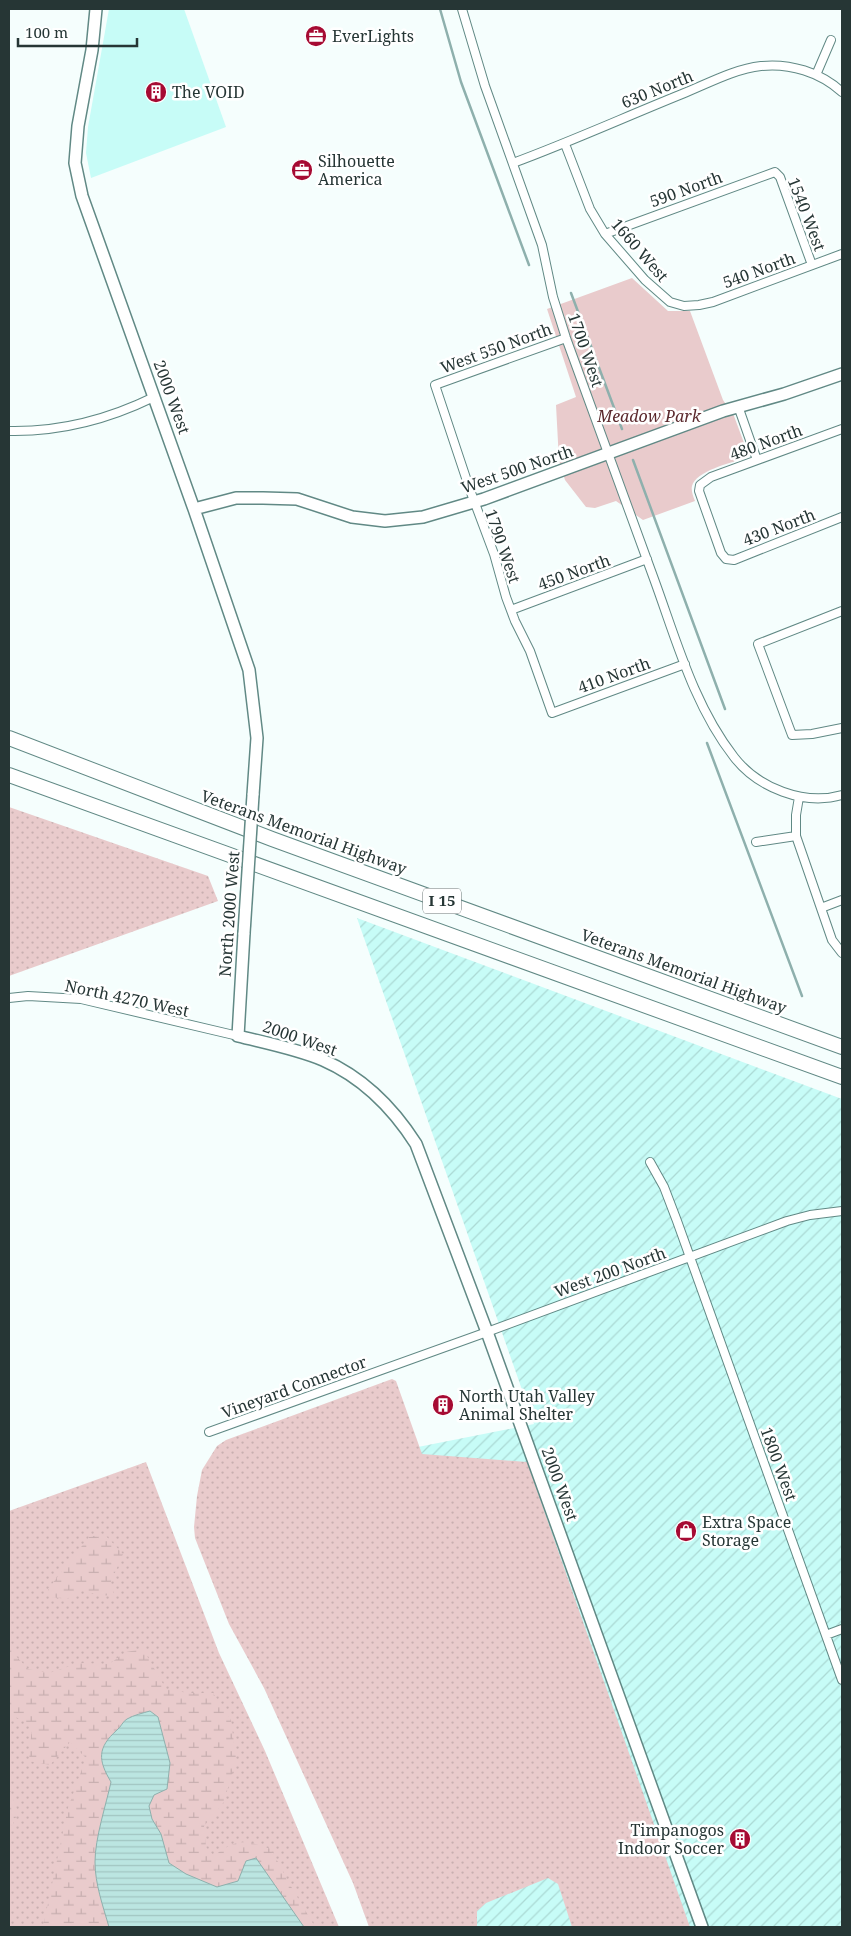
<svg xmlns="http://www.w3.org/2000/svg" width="851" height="1936" viewBox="0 0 851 1936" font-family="'Noto Serif',serif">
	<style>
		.built { fill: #c7fcf7 }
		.industrial { fill: url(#industrial-furrows) }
		.grass { fill: url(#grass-dots) }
		.wetland { fill: url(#wetland-marsh) }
		.park { fill: #e9cbcc }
		.water { fill: url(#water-rules); stroke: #8eb0ad }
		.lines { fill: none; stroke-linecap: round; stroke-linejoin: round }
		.stream { stroke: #8eb0ad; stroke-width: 2.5 }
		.street-casing { stroke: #618985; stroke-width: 10 }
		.secondary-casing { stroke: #618985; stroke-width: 14 }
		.highway-casing { stroke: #618985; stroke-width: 16 }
		.street { stroke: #fff; stroke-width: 8 }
		.secondary { stroke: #fff; stroke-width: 11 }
		.highway { stroke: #fff; stroke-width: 14 }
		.secondary-bridge-casing { stroke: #618985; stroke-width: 14; stroke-linecap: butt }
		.secondary-bridge { stroke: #fff; stroke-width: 11 }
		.labels { text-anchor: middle; stroke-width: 5; stroke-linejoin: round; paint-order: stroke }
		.shield { fill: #fff; stroke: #677272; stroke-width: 1 }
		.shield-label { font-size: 15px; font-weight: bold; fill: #263635 }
		.poi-label { font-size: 16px; fill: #263635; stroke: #fff; text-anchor: start }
		.street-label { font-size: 16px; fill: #263635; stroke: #fff }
		.park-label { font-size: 16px; font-style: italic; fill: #5b292d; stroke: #fff }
	</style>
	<defs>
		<pattern id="industrial-furrows" width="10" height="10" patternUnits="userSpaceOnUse" patternTransform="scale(1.25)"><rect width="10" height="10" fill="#c7fcf7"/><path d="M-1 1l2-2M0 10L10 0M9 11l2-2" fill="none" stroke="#abd9d4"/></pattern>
		<pattern id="grass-dots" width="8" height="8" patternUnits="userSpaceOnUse" patternTransform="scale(1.25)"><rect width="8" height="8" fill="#e9cbcc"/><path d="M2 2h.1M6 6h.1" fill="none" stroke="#c8afb0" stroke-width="1.8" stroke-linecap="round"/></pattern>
		<pattern id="wetland-marsh" width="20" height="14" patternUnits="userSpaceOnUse" patternTransform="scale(1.25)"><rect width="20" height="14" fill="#e9cbcc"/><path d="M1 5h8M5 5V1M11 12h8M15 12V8" fill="none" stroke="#c8afb0"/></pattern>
		<pattern id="water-rules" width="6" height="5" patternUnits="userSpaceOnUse" patternTransform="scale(1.25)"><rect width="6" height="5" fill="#bbe5e1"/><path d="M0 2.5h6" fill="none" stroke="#a1c5c2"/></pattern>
	</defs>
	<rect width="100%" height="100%" fill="#f5fefd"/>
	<path class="built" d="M109,9h75l42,118 -135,51 -5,-25 2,-26z"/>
	<path class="industrial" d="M357,918l485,181v828h-470l-50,-461 212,-42z"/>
	<path class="grass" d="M9,807l199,69 10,25 -209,75z
		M392,1379l4,2 26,73 105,8 163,465h-118l-14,-43 -10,-6 -62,25 -9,8v16h-108l-16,-44 -89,-195 -35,-64 -34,-86 -1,-11 3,-31 5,-26 15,-24 9,-6z
		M146,1462l73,191 46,98 74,176h-330v-416z"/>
	<path class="wetland" d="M104,1534l19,20 -13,30 4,10 -11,2 -23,-6 -13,9 -16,-2 -3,-8 41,-52z
		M9,1638l6,17 13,14 21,4 30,-10 30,1 17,-12 17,-3 23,40 22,4h25l18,27 5,39 -12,43 -20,24 2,21 8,9c23,-18 31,-16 57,-7l18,34 26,44h-272l25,-119 18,-50 -16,-16 -20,23 -21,-4 3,-36 -23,-11z
		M9,1788l9,24 -6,14 -3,-2z"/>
	<path class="park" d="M632,278l36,33h22l33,89 11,16 13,35v5l-4,3c-13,4 -47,12 -51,27 -1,5 1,10 3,15l-52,19 -27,-19 -21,7 -9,-1 -21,-27 -6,-19 -3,-56 20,-8 -29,-88z"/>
	<path class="water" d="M150,1711l8,6 12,46 -3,26 -13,6 -5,11 3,13 9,15 8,29 17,11 31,13 21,-6 8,-20 10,-3 48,69h-195c-6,-21 -14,-43 -14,-65 0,-24 11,-57 16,-80 -13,-22 -14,-34 6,-52 4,-3 6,-9 10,-11 7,-4 16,-6 23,-8z"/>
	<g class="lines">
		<path class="stream" d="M440,9l21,73 68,183
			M571,293l51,136
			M633,460l92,249
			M707,743l95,253"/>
		<g class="street-casing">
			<path id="street" d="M462,9l23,77 57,159 11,52 13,41c29,80 59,160 88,241 22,60 40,127 80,178 24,31 70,49 108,38
				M816,75l15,-35
				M565,144l25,65 15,25 40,46 25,22 14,4 15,-1 14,-3 129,-48
				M513,163c57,-21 112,-46 169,-69 25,-10 52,-25 79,-28 29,-3 59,6 81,26
				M605,234l170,-62 5,5 32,88
				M566,338l-131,47 35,105 24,64 12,43 9,24 15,30 22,62 133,-49
				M738,406l19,54
				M842,429l-131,48 -11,8 -1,6 22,62 5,6 8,1 108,-43
				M9,431c51,1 100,-12 145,-34
				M511,610l136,-51
				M842,611l-84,33 34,91 20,-1 30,-6
				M799,797l-3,18v21l36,104 10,13
				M756,842l40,-6
				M821,908l21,-8
				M9,998l19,-2 53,3 157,37
				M650,1162l14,25 13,34 165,459
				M209,1432l278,-100 300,-111 23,-6 32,-4
				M826,1635l16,-6"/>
		</g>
		<g class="secondary-casing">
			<path id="secondary" d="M96,9l-4,41 -14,76 -3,37 7,33 112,313 55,161 8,68 -4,57
				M194,509l42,-11h27l34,1 55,18 33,4 38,-4 61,-18 239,-88 61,-17 58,-20
				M244,933l-6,103c28,7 59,13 85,24 41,18 70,48 93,84l71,188 215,595"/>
		</g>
		<g class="highway-casing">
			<path id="highway" d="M9,738l263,101 570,208
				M9,775l833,302"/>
		</g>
		<use href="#street" class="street"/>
		<use href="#secondary" class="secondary"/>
		<use href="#highway" class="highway"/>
		<g class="secondary-bridge-casing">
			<path id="secondary-bridge" d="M244,933l9,-138"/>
		</g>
		<use href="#secondary-bridge" class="secondary-bridge"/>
	</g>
	<defs>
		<g id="office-disc" transform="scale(1.125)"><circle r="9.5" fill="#a60b33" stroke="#fff"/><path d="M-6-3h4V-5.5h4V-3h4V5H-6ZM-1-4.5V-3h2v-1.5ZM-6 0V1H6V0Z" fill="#fff"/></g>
		<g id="building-disc" transform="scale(1.125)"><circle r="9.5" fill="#a60b33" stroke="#fff"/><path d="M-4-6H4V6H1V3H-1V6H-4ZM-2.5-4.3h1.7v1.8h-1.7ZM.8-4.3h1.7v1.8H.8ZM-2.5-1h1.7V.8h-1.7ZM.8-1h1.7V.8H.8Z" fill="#fff"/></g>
		<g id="shop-disc" transform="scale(1.125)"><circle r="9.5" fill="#a60b33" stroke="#fff"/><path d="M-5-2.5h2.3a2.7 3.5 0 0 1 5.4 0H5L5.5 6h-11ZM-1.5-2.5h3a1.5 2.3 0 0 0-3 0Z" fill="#fff"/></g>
	</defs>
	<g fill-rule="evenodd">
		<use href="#office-disc" x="316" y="36"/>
		<use href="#building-disc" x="156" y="92"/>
		<use href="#office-disc" x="302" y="170"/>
		<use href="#building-disc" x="443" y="1405"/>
		<use href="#shop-disc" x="686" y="1531"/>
		<use href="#building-disc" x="740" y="1839"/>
	</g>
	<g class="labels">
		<rect class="shield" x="423" y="888.5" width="38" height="25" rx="4"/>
		<g class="shield-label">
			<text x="442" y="906">I 15</text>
		</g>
		<g class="poi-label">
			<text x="332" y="42">EverLights</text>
			<text x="172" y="98">The VOID</text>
			<text x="318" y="167">Silhouette<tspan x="318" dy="18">America</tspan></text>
			<text x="459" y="1402">North Utah Valley<tspan x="459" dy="18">Animal Shelter</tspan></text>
			<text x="702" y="1528">Extra Space<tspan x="702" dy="18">Storage</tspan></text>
			<text x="724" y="1836" text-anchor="end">Timpanogos<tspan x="724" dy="18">Indoor Soccer</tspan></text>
		</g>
		<g class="street-label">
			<text transform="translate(657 89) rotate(-22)" y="6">630 North</text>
			<text transform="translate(686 189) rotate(-20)" y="6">590 North</text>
			<text transform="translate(807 214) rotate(69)" y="6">1540 West</text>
			<text transform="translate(640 250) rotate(49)" y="6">1660 West</text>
			<text transform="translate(759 270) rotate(-20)" y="6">540 North</text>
			<text transform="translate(496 348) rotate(-20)" y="6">West 550 North</text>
			<text transform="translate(586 350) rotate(71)" y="6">1700 West</text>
			<text transform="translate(172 397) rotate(70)" y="6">2000 West</text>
			<text transform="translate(766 442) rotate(-20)" y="6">480 North</text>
			<text transform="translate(517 469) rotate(-19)" y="6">West 500 North</text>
			<text transform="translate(779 527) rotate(-21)" y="6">430 North</text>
			<text transform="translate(503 546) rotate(71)" y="6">1790 West</text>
			<text transform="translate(574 572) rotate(-20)" y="6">450 North</text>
			<text transform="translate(614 675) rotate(-20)" y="6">410 North</text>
			<text transform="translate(304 832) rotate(20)" y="6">Veterans Memorial Highway</text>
			<text transform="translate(229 914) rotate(-86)" y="6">North 2000 West</text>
			<text transform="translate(684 971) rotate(20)" y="6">Veterans Memorial Highway</text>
			<text transform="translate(127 998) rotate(12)" y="6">North 4270 West</text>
			<text transform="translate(300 1038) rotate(19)" y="6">2000 West</text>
			<text transform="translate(610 1272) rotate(-20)" y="6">West 200 North</text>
			<text transform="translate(294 1387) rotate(-20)" y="6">Vineyard Connector</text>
			<text transform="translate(779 1464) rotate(70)" y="6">1800 West</text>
			<text transform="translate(560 1484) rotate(70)" y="6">2000 West</text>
		</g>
		<g class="park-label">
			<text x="649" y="422">Meadow Park</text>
		</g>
	</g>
	<rect width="851" height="1936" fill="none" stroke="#263635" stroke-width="20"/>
	<path d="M18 38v8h119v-8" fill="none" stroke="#263635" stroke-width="2.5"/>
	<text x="25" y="38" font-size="15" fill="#263635" stroke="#ffffff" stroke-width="4" paint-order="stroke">100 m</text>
</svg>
